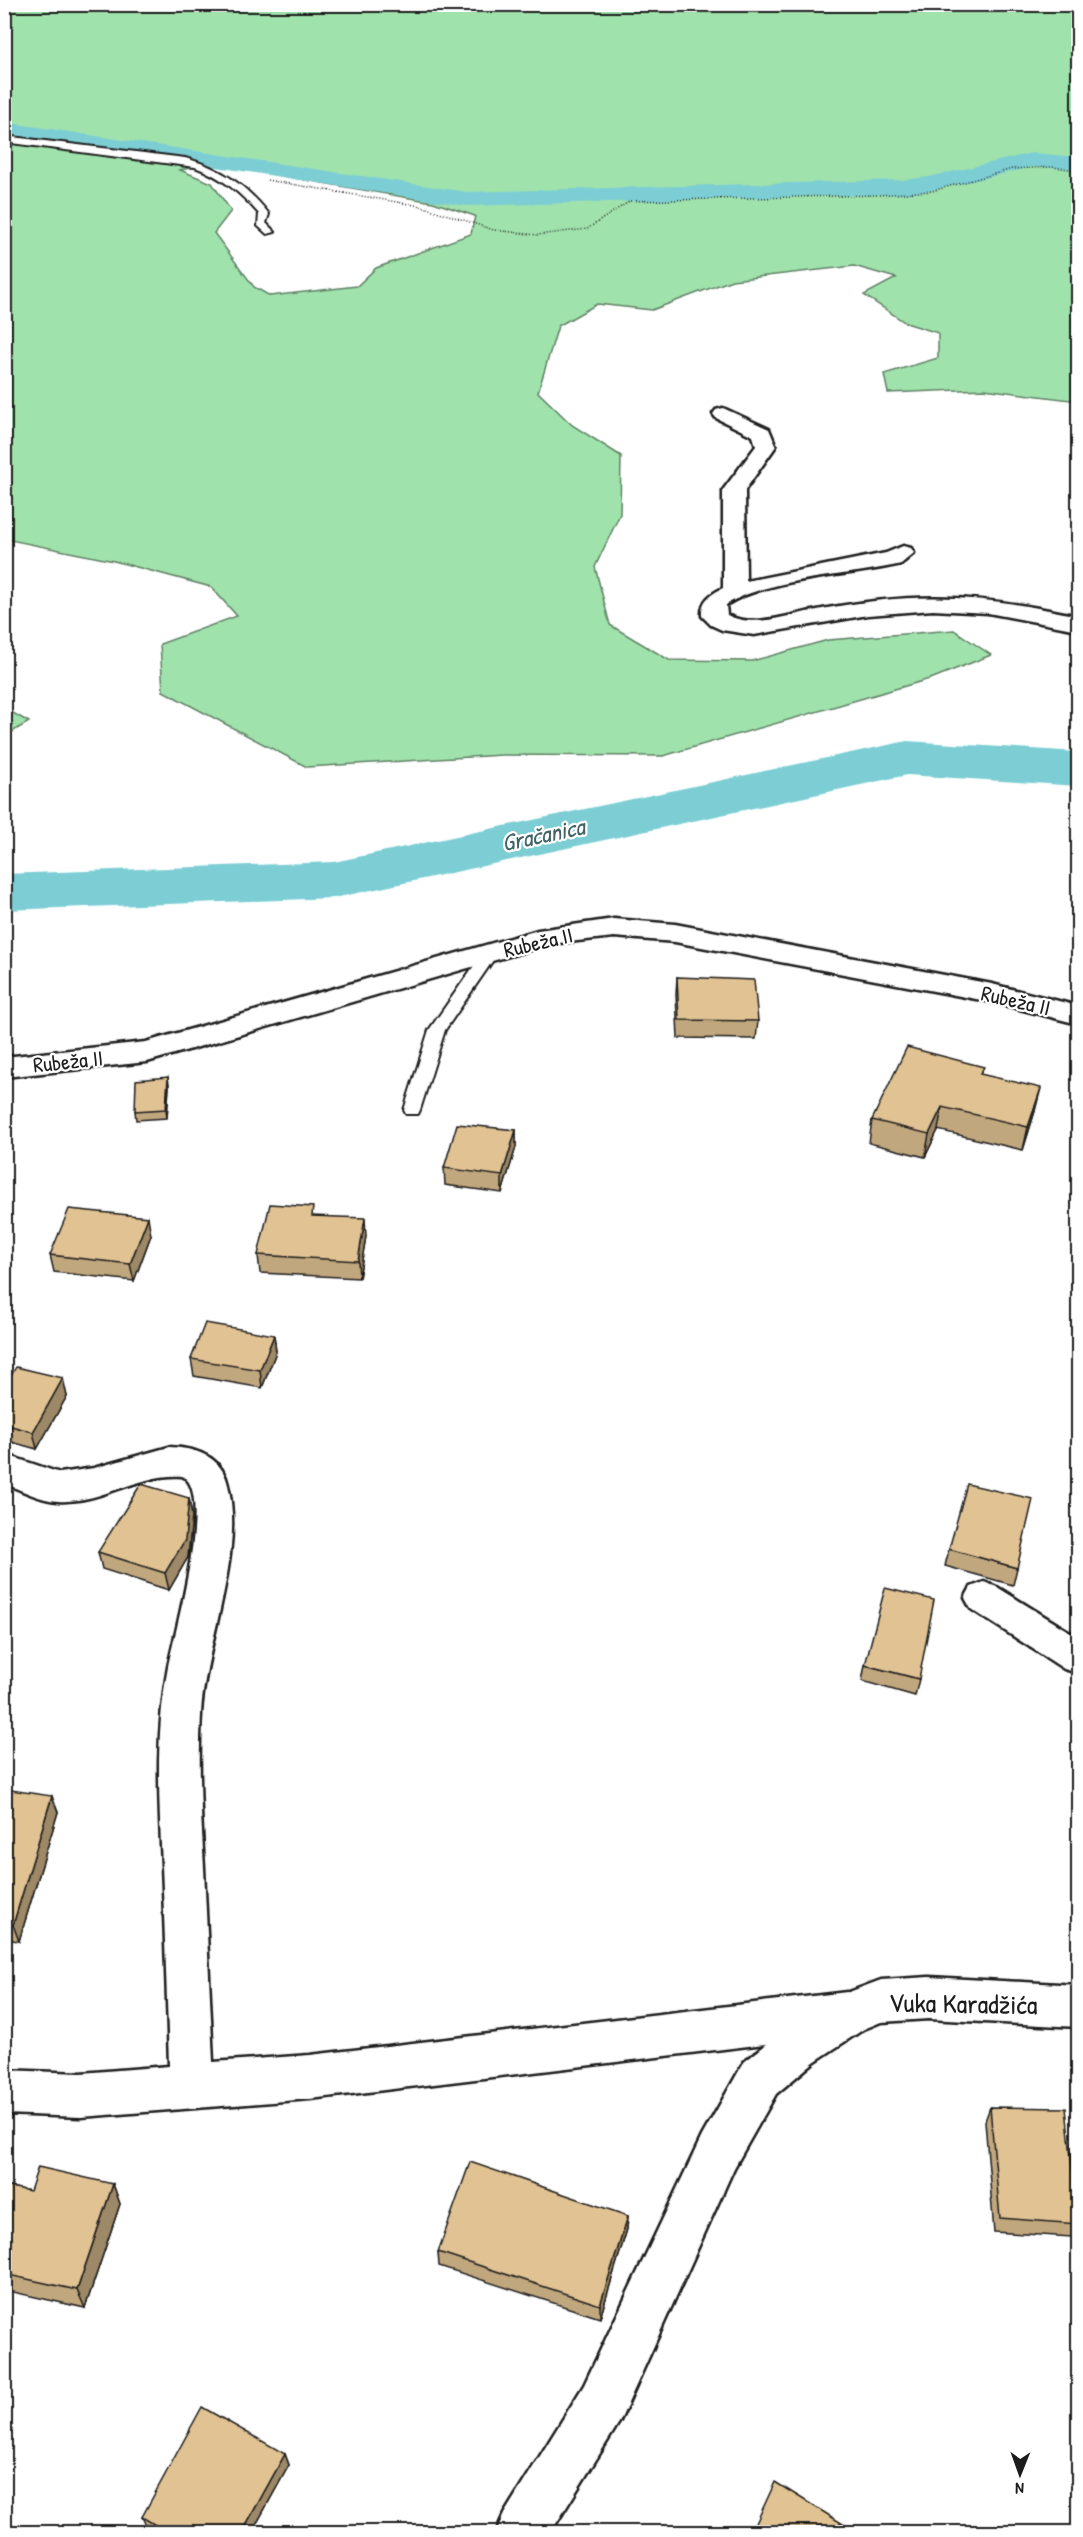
<svg xmlns="http://www.w3.org/2000/svg" width="1083" height="2537" viewBox="0 0 1083 2537" font-family="'Patrick Hand',sans-serif">
	<style>
		.green { fill: #a0e2ac; stroke: #5e7f64; stroke-width: 1.5; fill-rule: evenodd }
		.lines { fill: none; stroke-linecap: round; stroke-linejoin: round }
		.canal { fill: #7cced4; fill-rule: evenodd }
		.river { fill: #7cced4; fill-rule: evenodd }
		.lane-casing { stroke: #1c1c1c; stroke-width: 4 }
		.street-casing { stroke: #1c1c1c; stroke-width: 5 }
		.secondary-casing { stroke: #1c1c1c; stroke-width: 5 }
		.path { stroke: #1c1c1c; stroke-width: 1.5; stroke-dasharray: 1 2; stroke-linecap: butt }
		.lane { fill: #fff; fill-rule: evenodd }
		.street { fill: #fff; fill-rule: evenodd }
		.secondary { fill: #fff; fill-rule: evenodd }
		.wall { fill: #c1a77e; stroke: #1c1c1c; stroke-width: 1.5 }
		.shaded-wall { fill: #9d8867; stroke: #1c1c1c; stroke-width: 1.5 }
		.building { fill: #e0c293; stroke: #1c1c1c; stroke-width: 1.5 }
		.labels { text-anchor: middle; stroke-width: 4.5; stroke-linejoin: round; paint-order: stroke }
		.street-label { font-size: 22px; fill: #1c1c1c; stroke: #fff }
		.water-label { font-size: 24px; font-style: italic; fill: #426366; stroke: #fff }
		.near-street-label { font-size: 27px; fill: #1c1c1c; stroke: #fff }
	</style>
	<rect width="100%" height="100%" fill="#fff"/>
	<filter id="ink" filterUnits="userSpaceOnUse"><feTurbulence type="fractalNoise" baseFrequency=".0167" numOctaves="2"/><feDisplacementMap in="SourceGraphic" scale="12" xChannelSelector="R" yChannelSelector="G"/><feConvolveMatrix kernelMatrix="1 2 1 2 8 2 1 2 1" color-interpolation-filters="sRGB"/></filter>
	<g filter="url(#ink)">
		<path class="green" d="M4,5h1074v396l-94,-12 -96,4 -4,-19 54,-16v-25l-32,-10 -42,-28 32,-17 -42,-12 -122,14 -80,30 -55,-6 -39,22 -20,66 34,33 49,31 -1,58 -25,53 15,58 59,35 83,1 76,-21 126,-10 37,25 -58,23 -270,78 -161,-1 -195,12 -144,-76 -3,-47 77,-28 -26,-29 -97,-26 -109,-22zM212,164l221,38 42,14 -4,18 -95,34 -19,18 -87,10 -16,-9 -40,-54 17,-22 -19,-28 -32,-13z
			M4,708l25,14 -24,14h-1z"/>
		<g class="lines">
			<path class="canal" d="M4,122l463,70 435,-12 27,-3 103,-24 46,4v12l-46,-2 -103,24 -27,3 -435,12 -463,-72z"/>
			<path class="river" d="M907,741l171,11v34l-171,-11 -573,123 -330,12v-36l330,-12z"/>
			<g class="lane-casing">
				<path id="lane" d="M4,136l181,22c36,10 61,27 84,56l-3,9 9,9 -8,2 -9,-8 1,-12c-18,-21 -37,-37 -64,-47l-191,-25z
					M490,948l8,5 -53,77 -25,80 -2,4h-12l-2,-4 25,-80 56,-80z"/>
			</g>
			<g class="street-casing">
				<path id="street" d="M723,408l46,21 7,17 -31,44 1,91 140,-28 17,-7 8,2 3,5 -13,11c-49,12 -135,14 -175,41l1,10c26,13 58,1 85,-4 102,-20 166,-17 266,5v14l-90,-17 -55,-3 -65,5 -114,20 -32,-5 -11,-5 -9,-9c-1,-16 9,-22 21,-28v-98l33,-44 -3,-10 -37,-18 -3,-4 3,-4z
					M614,919l61,5 317,60 86,22v18l-86,-22 -317,-60 -61,-5 -64,7 -403,118 -143,15v-20l142,-15 392,-112z
					M169,1447c26,1 53,9 59,38 17,69 -23,158 -27,229 -3,51 0,102 3,154 3,65 6,130 9,194l97,-7 537,-63 16,6 6,15 -6,15 -16,6 -537,65 -229,18 -77,-3v-44l77,3 88,-7c-2,-67 -4,-133 -7,-200 -3,-66 -7,-133 6,-199 6,-31 47,-177 14,-191 -43,-3 -81,28 -124,25 -18,-1 -37,-11 -54,-18v-29l56,19 34,-5z
					M984,1582l13,5 81,50v36l-14,-4 -93,-60 -6,-11 6,-11z"/>
			</g>
			<g class="secondary-casing">
				<path id="secondary" d="M929,1977l149,8v42l-149,-8 -48,3 -17,7 -50,33 -38,32 -42,74 -114,253 -69,111h-55l8,-18 80,-129 118,-249 42,-74 38,-30 51,-34 48,-18z"/>
			</g>
			<path class="path" d="M267,180l154,26 73,24 43,5 50,-6 43,-28 249,-6 53,-4 80,-22 40,-2 26,3"/>
			<use href="#lane" class="lane"/>
			<use href="#street" class="street"/>
			<use href="#secondary" class="secondary"/>
		</g>
		<path class="wall" d="M677,977l81,44 -2,18 -78,-1 -2,-43z
			M982,1075l53,36 -12,39 -85,-20 -13,27 -56,-14 3,-23z
			M168,1077l1,9 -2,32 -31,2 -1,-9z
			M516,1130v17l-14,46 -57,-8 -1,-17z
			M314,1216l52,20 -7,42 -99,-5 -2,-18z
			M151,1235l-17,46 -80,-9 -4,-17z
			M274,1335l2,17 -14,36 -68,-12 -3,-17z
			M4,1388l63,8 -30,53 -33,-9z
			M189,1498l3,18 -4,41 -19,33 -67,-21 -4,-17z
			M949,1549l68,19 -4,17 -68,-19z
			M865,1665l54,14 -4,17 -53,-15z
			M4,1789l54,23 -39,129 -15,-2z
			M990,2107l88,114v3l-6,13 -78,-5 -9,-111z
			M113,2184l7,20 -35,104 -81,-18v-104l26,5z
			M628,2216l-1,13 -27,89 -161,-52 -1,-14z
			M285,2454l4,11 -37,67h-97l-8,-4 -5,-11z"/>
		<path class="shaded-wall" d="M168,1077l1,9 -2,32 -1,-9z
			M1041,1088l-6,23 -12,39 5,-23z
			M942,1107l-4,23 -13,27 4,-23z
			M516,1130v17l-14,46v-17z
			M148,1217l3,18 -17,46 -4,-17z
			M365,1218l1,18 -7,42 -1,-17z
			M274,1335l2,17 -14,36 -2,-18z
			M63,1378l4,18 -30,53 -4,-17z
			M189,1498l3,18 -4,41 -19,33 -4,-17z
			M52,1796l6,16 -39,129 -6,-16z
			M113,2184l7,20 -35,104 -8,-18z
			M628,2216l-1,13 -27,89v-13z
			M285,2454l4,11 -37,67h-10z"/>
		<path class="building" d="M677,977l77,3 4,41 -79,-1z
			M907,1047l77,20 -4,7 61,14 -13,39 -86,-20 -13,27 -57,-14z
			M168,1077l-2,32 -31,2 1,-31z
			M457,1124l59,6 -14,46 -58,-8z
			M270,1204l43,3 -1,9 53,2 -7,43 -100,-6z
			M69,1209l79,8 -18,47 -80,-9z
			M205,1323l69,12 -14,35 -69,-11z
			M16,1367l47,11 -30,54 -29,-8v-36z
			M141,1484l48,14 -4,42 -20,33 -67,-21z
			M967,1484l66,15 -16,69 -68,-19z
			M885,1588l49,12 -15,79 -54,-14z
			M4,1789l48,7 -39,129 -9,-1z
			M990,2107l76,1 12,116 -78,-6z
			M470,2162l158,54 -28,89 -162,-53z
			M38,2167l75,17 -36,106 -73,-16v-88l26,5z
			M202,2407l83,47 -43,78h-75l-25,-15z
			M775,2482l81,50h-104z"/>
	</g>
	<g class="labels">
		<g class="street-label">
			<text transform="translate(538 942) rotate(-13)" y="8">Rubeža II</text>
			<text transform="translate(1016 1000) rotate(13)" y="8">Rubeža II</text>
			<text transform="translate(68 1061) rotate(-6)" y="8">Rubeža II</text>
		</g>
		<g class="water-label">
			<text transform="translate(543 835) rotate(-12)" y="8">Gračanica</text>
		</g>
		<g class="near-street-label">
			<text transform="translate(963 2004) rotate(1)" y="9">Vuka Karadžića</text>
		</g>
	</g>
	<rect width="1083" height="2537" fill="none" stroke="#fff" stroke-width="24"/>
	<rect x="12" y="12" width="1059" height="2513" fill="none" stroke="#1c1c1c" stroke-width="2" filter="url(#ink)"/>
	<g transform="translate(1020 2474) rotate(181)" stroke="#ffffff" stroke-width="4.5" paint-order="stroke">
	<path d="M0-4.5L10 22L0 15L-10 22Z" fill="#1c1c1c"/>
	<text y="-9" font-size="16" font-weight="bold" text-anchor="middle" fill="#1c1c1c">N</text>
	</g>
</svg>
